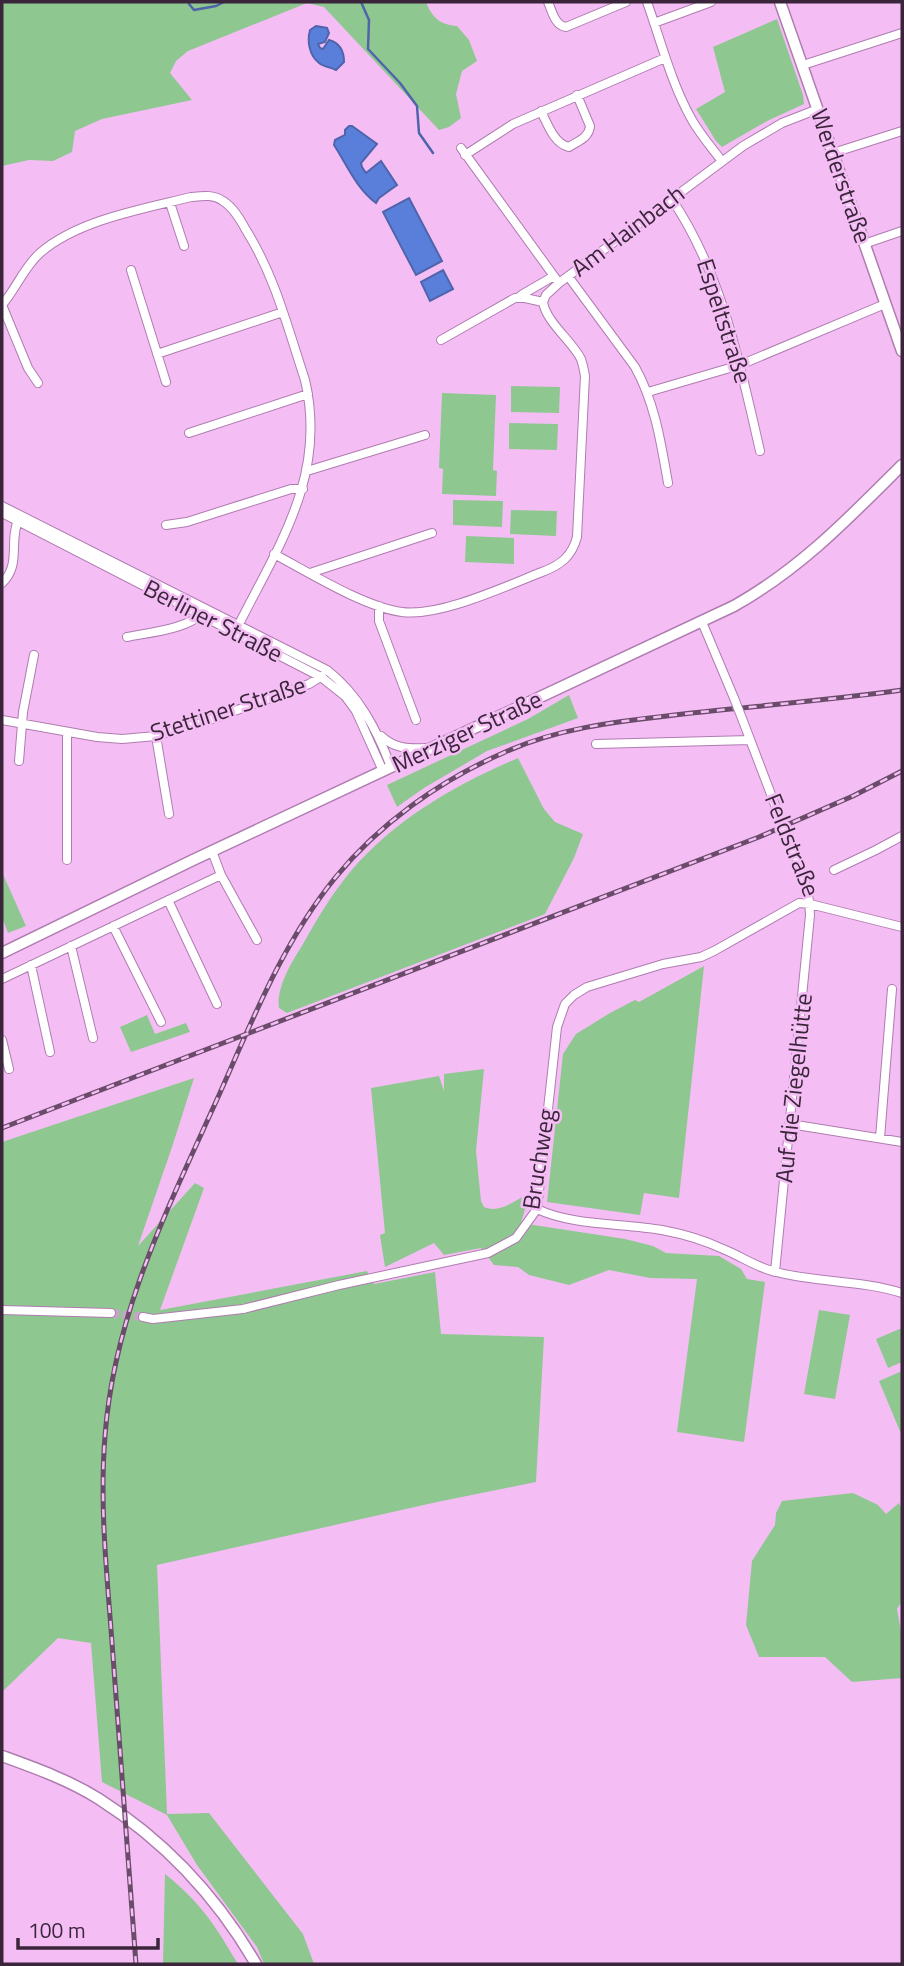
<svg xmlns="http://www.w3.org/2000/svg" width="904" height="1966" viewBox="0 0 904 1966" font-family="'Titillium Web',sans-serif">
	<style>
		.green { fill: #8ec890 }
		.water { fill: #5a7fdb; stroke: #5064ab; stroke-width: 2 }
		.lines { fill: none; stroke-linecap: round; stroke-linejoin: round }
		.stream { stroke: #5064ab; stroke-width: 2.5 }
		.street-tunnel { stroke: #cf9fd0; stroke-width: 8; stroke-dasharray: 8 4; stroke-linecap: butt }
		.street-casing { stroke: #af7cb0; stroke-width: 10 }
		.secondary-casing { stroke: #af7cb0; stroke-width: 13 }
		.street { stroke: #fff; stroke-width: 8 }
		.secondary { stroke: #fff; stroke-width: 10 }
		.rail-casing { stroke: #6a4c6a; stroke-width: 5 }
		.rail { stroke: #f4bef5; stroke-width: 2.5; stroke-dasharray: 8; stroke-linecap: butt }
		.street-bridge-casing { stroke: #af7cb0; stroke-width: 10; stroke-linecap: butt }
		.street-bridge { stroke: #fff; stroke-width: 8 }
		.labels { text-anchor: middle; stroke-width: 5; stroke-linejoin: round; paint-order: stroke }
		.street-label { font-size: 24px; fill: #3a253a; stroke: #f4bef5 }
	</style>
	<rect width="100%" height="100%" fill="#f4bef5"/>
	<path class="green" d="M2,2h424c6,16 15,23 31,24l12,14 8,21 -15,10 -6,23 5,24 -12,9 -10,3 -115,-123 -17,-4 -119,48 -12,10 -6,12 22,27 -90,19 -27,12 -3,21 -19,9 -24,-1 -27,6z
		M777,19l26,76 1,9 -37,17 -45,26 -6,-6 -20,-32 29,-17 -12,-45z
		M511,386l49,1 -1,26 -48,-1z
		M442,393l54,2 -3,75 4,1 -1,25 -54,-2 1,-25 -4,-1z
		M509,423l49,1 -1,26 -48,-1z
		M453,500l50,1 -1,26 -49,-2z
		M511,510l46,1 -1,25 -46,-2z
		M466,536l48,2v26l-49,-2z
		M569,695l9,23 -91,33 -63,37 -27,19 -10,-22 141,-66z
		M518,758l26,51 11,13 28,12 -9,24 -29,56 -258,99 -8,-5c-3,-21 13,-46 24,-64 14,-25 29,-50 47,-72 45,-53 105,-87 168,-114z
		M2,872l24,54 -18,7 -6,-16z
		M704,966l-25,232 -35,-5 -4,22 -93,-13 16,-148 13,-20 34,-21 25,-13 4,2z
		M147,1015l8,19 31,-11 4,9 -59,20 -11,-25z
		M484,1069l-8,82 5,50 3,6c16,7 32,-7 46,-15l-9,31 104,16 28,7 13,7 53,3 22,13 6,10 18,3 -21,160 -67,-10 20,-153 -47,-1 -41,-8 -40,15 -40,-10 -11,-8 -24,-2 -13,-17 -37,7 -10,-12 -49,24 -5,-32 5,-2 -14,-145 68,-12 5,15v-17z
		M194,1078l-21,66 -35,102 57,-63 9,5 -44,122 207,-39 7,13 61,-12 6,62 103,3 -8,145 -99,20 -280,63 10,249 42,-1 94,121 11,30h-50l-7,-17 -60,-82 -30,-50 -65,-33 -11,-139 -33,-5 -56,54v-550z
		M819,1310l31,5 -15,84 -31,-5z
		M902,1328v34l-14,6 -12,-29z
		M902,1371v65l-23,-55z
		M853,1493l25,12 8,9 13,-11 3,6v92l-5,8 5,28v41l-50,4 -27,-25h-66l-13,-32 6,-64 23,-36 1,-12 6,-12z
		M165,1874c36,29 50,51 73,90h-75z"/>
	<path class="water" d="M316,26l11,2 2,5 -4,9 -7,2 2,4 3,1 6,-9c11,3 15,11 15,22l-8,8c-6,-3 -12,-3 -17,-7 -10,-8 -12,-22 -9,-33z
		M349,126h3l25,18 -16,19 1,4 4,6 15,-12 16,24 -18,13 -3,5c-20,-15 -29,-38 -42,-58l1,-5 10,-5v-5z
		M409,198l33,63 -26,14 -33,-63z
		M443,270l10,19 -23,12 -9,-19z"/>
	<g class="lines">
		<path class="stream" d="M361,2l8,18 -1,29 32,34 17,23 2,27 14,20
			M189,4l5,6 22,-4 8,-4"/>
		<path class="street-tunnel" d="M111,1313l32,4"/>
		<g class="street-casing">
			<path id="street" d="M548,2c4,9 7,24 18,25l60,-25
				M647,2c14,39 24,81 45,118 8,14 19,27 29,40
				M654,23l57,-21
				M803,65l99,-32
				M541,111c6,12 13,33 28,36 9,-6 20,-9 21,-21l-13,-31
				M461,148l98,135
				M833,153l69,-22
				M465,155l48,-31 152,-66
				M671,198c51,75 69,166 89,253
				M170,203l14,43
				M864,244l38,-13
				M131,270l35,112
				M568,276l67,91c20,36 26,76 33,116
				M519,297l4,-3 31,-18
				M543,302l3,-7 13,-12 184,-137 39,-23 36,-14
				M2,305c14,-16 22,-38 38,-52 38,-33 103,-44 151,-56 11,-1 22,-3 32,4 10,6 17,18 23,29 29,46 42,99 59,150 23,98 -29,169 -70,252
				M2,305l26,63 10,15
				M441,340l74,-42h10l18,4
				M157,354l126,-42
				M648,392l92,-27 145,-61
				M189,433l119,-39
				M307,471l118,-36
				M2,506l325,164c32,25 50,60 64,97
				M2,513l319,164 24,19 11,15 27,60
				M166,525l21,-3 104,-33h12
				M274,554c36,19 90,53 128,58 38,5 104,-26 140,-40 19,-7 30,-16 35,-35l8,-161c-1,-6 -2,-11 -4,-17 -9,-18 -35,-37 -38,-57
				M310,573l122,-40
				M2,583c20,-19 6,-42 17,-65
				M379,606v15l37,99
				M702,622l32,76
				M127,637c19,-4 64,-8 75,-25
				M2,720l95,17 25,2 34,-3 48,-14 105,-38 13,-8
				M743,721l37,97
				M156,736l13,78
				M381,736c14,13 28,13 46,12
				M596,744l154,-4
				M19,761l4,-49 11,-57
				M212,851l9,24 36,65
				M67,860v-128
				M834,870l42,-20 26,-14
				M168,900l49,104
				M113,926l48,96
				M71,946l22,92
				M31,965l19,87
				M2,979l219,-104
				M2,1040l7,29
				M790,1124l112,18
				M880,1138l12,-149
				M537,1209c36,17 85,14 125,21 21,4 42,10 61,19 18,7 34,19 53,23 42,11 85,8 126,21
				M775,1272l35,-357c0,-20 -5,-37 -13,-55
				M2,1310l109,3
				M143,1317l10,2 90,-10 96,-24 149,-32 28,-15 21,-29 20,-182 8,-23 9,-9 13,-8 76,-23 38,-7 13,-6 85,-48 11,1 92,23"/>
		</g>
		<g class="secondary-casing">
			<path id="secondary" d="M780,2l122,349
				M2,953l191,-93 541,-254c66,-37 115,-88 168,-141
				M2,1756c33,12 67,24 97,43 66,42 118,98 157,165"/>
		</g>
		<use href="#street" class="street"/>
		<use href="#secondary" class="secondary"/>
		<g class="rail-casing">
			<path id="rail" d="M2,1128l757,-291 94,-41 49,-25
				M136,1964c-8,-102 -15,-205 -23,-308 -5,-73 -14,-146 -8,-220 9,-123 64,-230 114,-341 33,-74 64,-153 116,-217 44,-54 104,-97 168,-125 56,-26 119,-32 180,-39 73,-8 147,-14 219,-24"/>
		</g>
		<use href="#rail" class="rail"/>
		<g class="street-bridge-casing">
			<path id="street-bridge" d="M734,698l9,23
				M780,818l17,42"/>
		</g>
		<use href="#street-bridge" class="street-bridge"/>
	</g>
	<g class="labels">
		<g class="street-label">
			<text transform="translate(841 176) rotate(71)" y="8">Werderstraße</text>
			<text transform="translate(628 231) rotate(-37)" y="8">Am Hainbach</text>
			<text transform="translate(724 321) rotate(72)" y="8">Espeltstraße</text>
			<text transform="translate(213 621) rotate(27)" y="8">Berliner Straße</text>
			<text transform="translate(228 709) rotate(-18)" y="8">Stettiner Straße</text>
			<text transform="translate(467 732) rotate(-25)" y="8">Merziger Straße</text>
			<text transform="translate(792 845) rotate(68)" y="8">Feldstraße</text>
			<text transform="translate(794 1088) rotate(-84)" y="8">Auf die Ziegelhütte</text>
			<text transform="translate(539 1159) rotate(-81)" y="8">Bruchweg</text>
		</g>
	</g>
	<rect width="904" height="1966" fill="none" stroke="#3a253a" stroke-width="7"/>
	<path d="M18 1938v10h140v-10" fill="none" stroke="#3a253a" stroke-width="3.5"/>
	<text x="28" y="1938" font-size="21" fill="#3a253a" stroke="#f4bef5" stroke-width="5" paint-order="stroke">100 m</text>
</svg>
